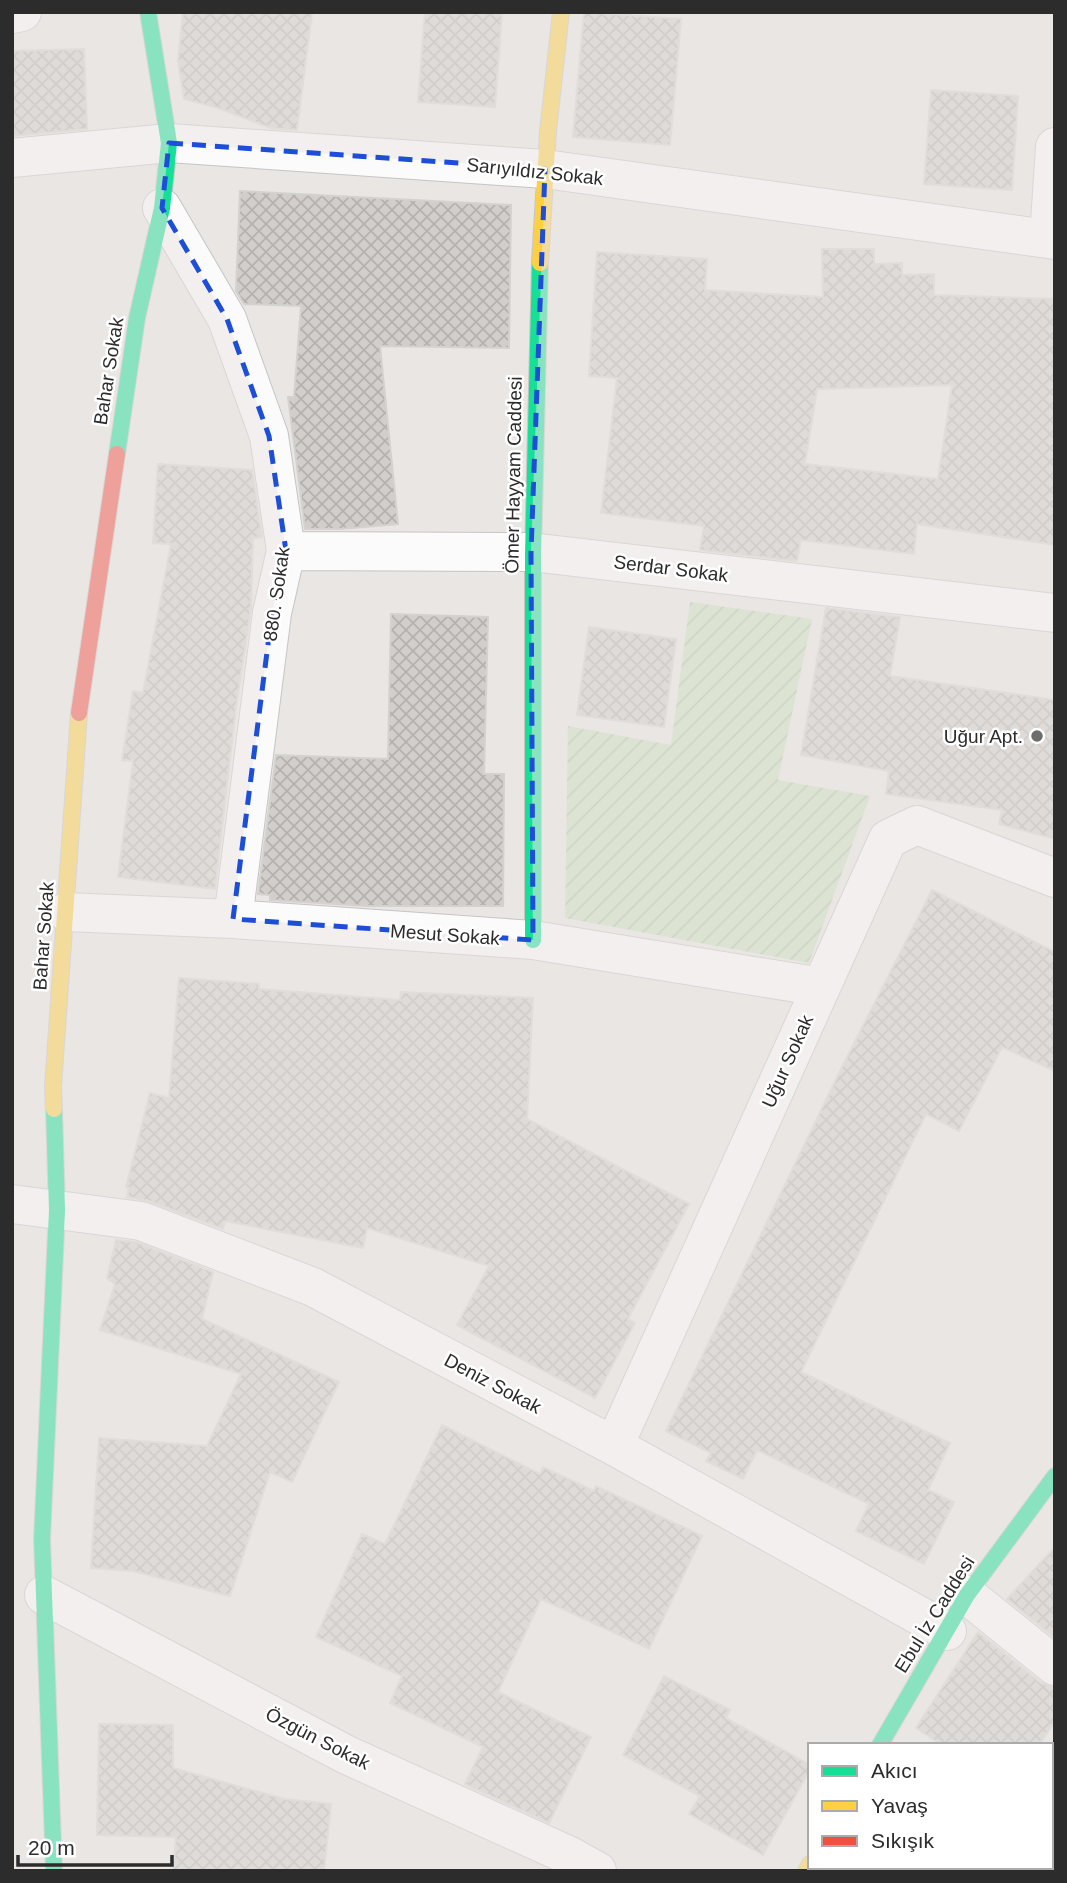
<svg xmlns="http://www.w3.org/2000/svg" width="1067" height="1883" viewBox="0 0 1067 1883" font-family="Arial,sans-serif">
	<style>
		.garden { fill: url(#garden-furrows) }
		.building { fill: url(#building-cross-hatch); stroke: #d4d2cf; stroke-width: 2; fill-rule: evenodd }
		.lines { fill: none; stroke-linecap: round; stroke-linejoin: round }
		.street-casing { stroke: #c6c4c5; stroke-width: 40 }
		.fast-casing { stroke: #c6c4c5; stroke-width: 18 }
		.slow-casing { stroke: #c6c4c5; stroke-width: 18 }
		.jam-casing { stroke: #c6c4c5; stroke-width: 18 }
		.street { stroke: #fcfbfb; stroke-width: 38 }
		.fast { stroke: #16e098; stroke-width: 16 }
		.slow { stroke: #ffcf43; stroke-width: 16 }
		.jam { stroke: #f24e42; stroke-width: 16 }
		.marked { fill: none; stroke: #1d4ed8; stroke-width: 5; stroke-dasharray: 14 9; stroke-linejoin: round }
		.poi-dot { fill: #6e6d6c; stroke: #fff; stroke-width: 2.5 }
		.labels { text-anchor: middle; stroke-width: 5; stroke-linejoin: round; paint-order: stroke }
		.street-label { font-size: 19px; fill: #2c2c2c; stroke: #fff }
		.poi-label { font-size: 19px; fill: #2c2c2c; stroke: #fff; text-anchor: end }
	</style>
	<defs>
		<pattern id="garden-furrows" width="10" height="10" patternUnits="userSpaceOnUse" patternTransform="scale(1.75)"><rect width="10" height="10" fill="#cce1bf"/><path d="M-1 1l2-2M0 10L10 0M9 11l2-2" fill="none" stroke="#afc1a4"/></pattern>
		<pattern id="building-cross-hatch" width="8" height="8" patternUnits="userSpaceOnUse" patternTransform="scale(1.75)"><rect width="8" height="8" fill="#d1cecc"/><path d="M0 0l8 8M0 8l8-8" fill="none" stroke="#b4b1af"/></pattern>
	</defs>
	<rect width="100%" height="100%" fill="#e9e6e3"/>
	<path class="garden" d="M690,602l122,17 -34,161 92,16 -61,167 -244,-45 3,-192 103,19z"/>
	<path class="building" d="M183,12h129l-15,118 -26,-2 -53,-20 -34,-9 -6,-38z
		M425,12h77l-7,95 -77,-5z
		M584,12l97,7 -11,126 -97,-8z
		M84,49l3,80 -75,7v-85z
		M931,90l87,6 -6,94 -88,-6z
		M240,191l271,14 -2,143 -129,-2 18,178 -58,5h-35l-17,-132h6l7,-91 -57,-2 -8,-13z
		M822,249h52v15l28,-1v12l32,-1v21l121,4v246l-138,-21 -3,30 -113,-14 -4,21 -97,-11 4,-24 -103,-13 16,-135 -28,-2 8,-124 110,7 -2,31 118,7zM952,385l-14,94 -133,-15 12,-75z
		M158,464l94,6 10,67 -9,1 -2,70 -15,99 -21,182 -97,-12 15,-116 -11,-1 11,-69 10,2 28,-149 -18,-1z
		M826,608l74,9 -10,59 165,24v139l-56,-15 3,-14 -116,-16 3,-23 -88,-16z
		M391,614l97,3 -4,157h20l-1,132h-136l-97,-6v-5l-12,-1 18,-139 112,4z
		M589,627l87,12 -12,88 -87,-12z
		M932,890l123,62v119l-53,-24 -43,84 -33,-17 -125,258 149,71 -22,47 26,12 -30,62 -68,-33 13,-27 -112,-54 -14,29 -37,-18 5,-8 -45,-22 174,-360z
		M179,978l80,6v5l141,11 1,-8 132,6 -6,121 162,85 -61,115 7,4 -40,75 -138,-73 32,-59 -122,-38 -4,20 -138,-27 -2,8 -74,-28 -22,-4 2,-9 -3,-1 24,-94 19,5z
		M116,1240l20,2 77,30 -11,47 137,63 -47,100 -22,-10 -40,124 -97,-25 -42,-3 8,-130 108,8 34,-72 -141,-44 15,-46 -8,-6z
		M442,1425l98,49 3,-7 51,24 2,-5 106,50 -53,113 -108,-50 -43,93 93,45 -42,86 -84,-39 18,-37 -93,-44 12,-27 -86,-39 46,-103 23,10z
		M1055,1547v91l-48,-39z
		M978,1632l63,51 14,4v34l-16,24h-97l-26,-17z
		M664,1676l66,34 -4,8 84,47v4l-47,86 -74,-41 11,-18 -77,-41z
		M99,1724l74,1v43l111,31 47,5 -7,67h-151l3,-34 -79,-2z"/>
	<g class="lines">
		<g class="street-casing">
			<path id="street" d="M12,14l10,-2
				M12,158l157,-15 376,26 510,71
				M162,208l65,111 42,117 17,115 -14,62 -39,306
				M1049,238l6,-91
				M286,551l245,1 524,61
				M66,912l167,7 300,21 288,47
				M12,1204l129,17 172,66 301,159 333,185
				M614,1446l274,-607 29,-14 138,53
				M44,1595l303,160 223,101 27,15
				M967,1595l88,71"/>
		</g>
		<g class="fast-casing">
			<path id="fast" d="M117,454l20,-136 25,-110 7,-65 -21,-131
				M533,940v-385l7,-292
				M54,1109l3,101 -15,329 12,332
				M880,1745l87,-150 88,-119"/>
		</g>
		<g class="slow-casing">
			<path id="slow" d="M540,263l8,-132 13,-119
				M54,1109l-1,-22 26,-374
				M806,1871l4,-7"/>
		</g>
		<g class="jam-casing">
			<path id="jam" d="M79,713l38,-259"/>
		</g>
		<use href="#street" class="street"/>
		<use href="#fast" class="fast"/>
		<use href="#slow" class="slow"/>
		<use href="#jam" class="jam"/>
	</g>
	<path d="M0 0H1067V1883H0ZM169,143l376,26 -14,383 2,388 -300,-21 39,-306 14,-62 -17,-115 -42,-117 -65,-111z" fill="#e9e6e3" fill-opacity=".55" fill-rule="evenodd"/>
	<path class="marked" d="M169,143l376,26 -14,383 2,388 -300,-21 39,-306 14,-62 -17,-115 -42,-117 -65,-111z"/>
	<circle class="poi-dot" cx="1037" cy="736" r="7"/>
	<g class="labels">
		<g class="street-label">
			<text transform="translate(535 171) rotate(6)" y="7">Sarıyıldız Sokak</text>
			<text transform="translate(108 371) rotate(-81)" y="7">Bahar Sokak</text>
			<text transform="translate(513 475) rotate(-89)" y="7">Ömer Hayyam Caddesi</text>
			<text transform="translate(671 568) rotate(7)" y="7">Serdar Sokak</text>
			<text transform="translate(276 594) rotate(-82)" y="7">880. Sokak</text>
			<text transform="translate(445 934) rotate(4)" y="7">Mesut Sokak</text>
			<text transform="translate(43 936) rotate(-86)" y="7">Bahar Sokak</text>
			<text transform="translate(787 1061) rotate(-66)" y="7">Uğur Sokak</text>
			<text transform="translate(493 1383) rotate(28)" y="7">Deniz Sokak</text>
			<text transform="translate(934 1614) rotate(-58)" y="7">Ebul İz Caddesi</text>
			<text transform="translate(318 1738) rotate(27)" y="7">Özgün Sokak</text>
		</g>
		<g class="poi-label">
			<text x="1023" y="743">Uğur Apt.</text>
		</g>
	</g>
	<rect width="1067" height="1883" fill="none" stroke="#2c2c2c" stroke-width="28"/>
	<rect x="808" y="1743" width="245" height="126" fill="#ffffff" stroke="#ababab" stroke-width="2"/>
	<rect x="822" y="1766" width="35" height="10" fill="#16e098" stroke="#ababab" stroke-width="2"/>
	<text x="871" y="1778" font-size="21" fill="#2c2c2c">Akıcı</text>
	<rect x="822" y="1801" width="35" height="10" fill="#ffcf43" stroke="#ababab" stroke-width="2"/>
	<text x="871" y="1813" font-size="21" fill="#2c2c2c">Yavaş</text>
	<rect x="822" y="1836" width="35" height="10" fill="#f24e42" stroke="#ababab" stroke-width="2"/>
	<text x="871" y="1848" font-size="21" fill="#2c2c2c">Sıkışık</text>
	<path d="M18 1855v10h154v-10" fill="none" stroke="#2c2c2c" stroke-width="3.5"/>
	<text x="28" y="1855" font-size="21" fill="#2c2c2c" stroke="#ffffff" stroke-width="5" paint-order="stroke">20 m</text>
</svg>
